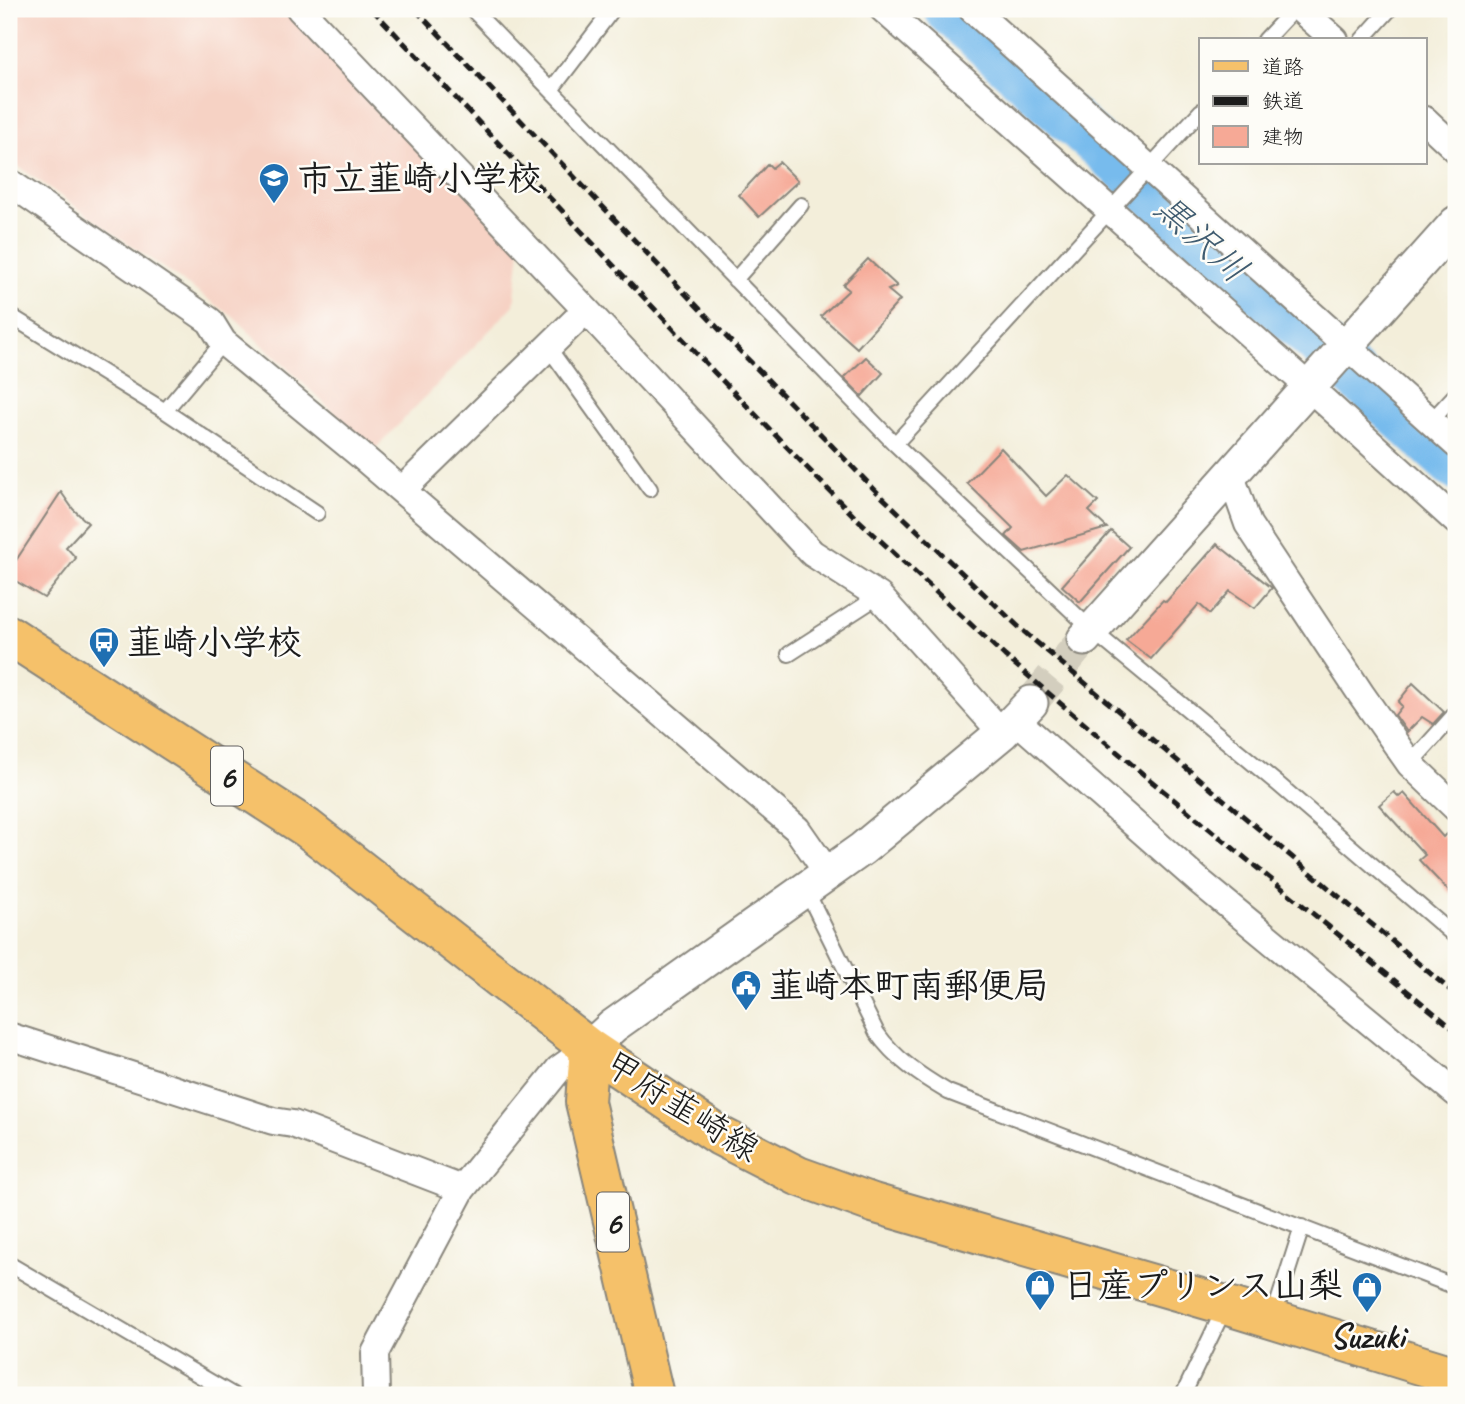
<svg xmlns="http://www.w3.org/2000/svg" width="1465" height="1404" viewBox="0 0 1465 1404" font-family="Caveat,'Klee One',sans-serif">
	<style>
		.built { fill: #f6d2c4 }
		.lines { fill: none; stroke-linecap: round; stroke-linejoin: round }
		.river { stroke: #77bbed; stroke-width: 47 }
		.building { fill: #f6a996 }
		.tertiary-tunnel { stroke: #d3cebe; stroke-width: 33; stroke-dasharray: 33 17; stroke-linecap: butt }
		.service-casing { stroke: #88857b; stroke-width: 18 }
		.minor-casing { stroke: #88857b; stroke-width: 30 }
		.tertiary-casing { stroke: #88857b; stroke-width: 37 }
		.primary-casing { stroke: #88857b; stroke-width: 42 }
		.service { stroke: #fff; stroke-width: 14 }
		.minor { stroke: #fff; stroke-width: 26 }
		.tertiary { stroke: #fff; stroke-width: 33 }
		.primary { stroke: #f5c16b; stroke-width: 38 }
		.rail { stroke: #1c1c1c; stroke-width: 5; stroke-dasharray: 10 5; stroke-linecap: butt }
		.labels { text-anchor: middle; stroke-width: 5; stroke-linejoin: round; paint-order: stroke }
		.shield { fill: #fdfcf7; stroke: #605f5e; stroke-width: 2 }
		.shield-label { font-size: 33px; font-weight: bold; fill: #1c1c1c }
		.poi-label { font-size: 35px; font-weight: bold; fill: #1c1c1c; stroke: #fdfcf7; text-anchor: start }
		.street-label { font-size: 35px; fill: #1c1c1c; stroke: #fdfcf7 }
		.water-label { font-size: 37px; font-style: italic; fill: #405c70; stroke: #fdfcf7 }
	</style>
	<rect width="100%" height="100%" fill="#fdfcf7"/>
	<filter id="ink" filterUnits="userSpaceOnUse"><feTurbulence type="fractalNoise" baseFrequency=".0143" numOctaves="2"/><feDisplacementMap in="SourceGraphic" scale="14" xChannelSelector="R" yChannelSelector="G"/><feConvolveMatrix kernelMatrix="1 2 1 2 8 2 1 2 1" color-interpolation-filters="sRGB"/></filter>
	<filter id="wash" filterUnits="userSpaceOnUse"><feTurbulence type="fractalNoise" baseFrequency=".00686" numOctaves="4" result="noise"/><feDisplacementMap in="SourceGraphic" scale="28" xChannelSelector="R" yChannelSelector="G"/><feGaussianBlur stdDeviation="1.57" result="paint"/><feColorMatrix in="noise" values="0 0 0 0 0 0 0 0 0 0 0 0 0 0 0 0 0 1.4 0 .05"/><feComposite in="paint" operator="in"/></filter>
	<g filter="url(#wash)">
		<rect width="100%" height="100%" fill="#f3eeda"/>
		<path class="built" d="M9,9h276l235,240 -6,56 -140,145 -142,-134 -223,-156z"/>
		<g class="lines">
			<path class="river" d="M947,9l509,458"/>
		</g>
		<g id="blocks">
			<path class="building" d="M779,162l19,19 -39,36 -20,-22 29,-31 4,4z
				M868,259l29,27 -9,4 12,10 -43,48 -36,-32 28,-26 -6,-5z
				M866,357l17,16 -21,23 -18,-18z
				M1001,448l45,48 22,-21 30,27 -9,9 18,17 -83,24 -18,-16 7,-8 -46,-45z
				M61,492l12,17 15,14 -22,24 10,11 -32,40 -35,-21v-6z
				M1111,531l18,16 -49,55 -18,-16z
				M1217,544l55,44 -17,20 -25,-17 -20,23 -11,-10 -48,55 -25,-19 37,-40 3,2z
				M1413,683l31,29 -11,12 -11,-7 -15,15 -12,-17 7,-9 -4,-4z
				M1394,792l5,5 5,-4 39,44 3,-3 10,11v54l-37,-39 6,-5 -46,-50z"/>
		</g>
	</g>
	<g filter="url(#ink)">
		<use href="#blocks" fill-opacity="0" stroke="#88857b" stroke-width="2"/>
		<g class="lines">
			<path class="tertiary-tunnel" d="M1031,703l53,-64"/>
			<g class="service-casing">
				<path id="service" d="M472,9l423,435 198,187 185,153 178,153
					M1265,40l29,-31
					M1362,40l28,-31
					M551,90l62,-81
					M735,280l66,-75
					M9,315l156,96 58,-69
					M548,347l102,142
					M165,411l152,102
					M1431,421l25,-27
					M895,444l306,-333
					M789,654l90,-58
					M1410,764l46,-51
					M805,888l72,145c18,26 44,43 71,59l508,195
					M9,1264l224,131
					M1273,1318l29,-91
					M1183,1395l42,-88"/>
			</g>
			<g class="minor-casing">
				<path id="minor" d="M300,9l286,301 226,243 67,43 123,137
					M883,9l417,370 156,142
					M972,9l484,435
					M1300,9l35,31
					M1425,120l31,29
					M9,182l201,139 13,21 135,111 439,376 30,43
					M1231,476l17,48 113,170 49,70 46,44
					M402,490l184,-180
					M1015,719l184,162 257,212
					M9,1036l264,85 20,3 169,65
					M376,1395l-1,-42 87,-164 97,-120 30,-21"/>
			</g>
			<g class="tertiary-casing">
				<path id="tertiary" d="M1084,639l372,-416
					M589,1048l24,-22 249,-177 140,-116 29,-30"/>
			</g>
			<g class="primary-casing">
				<path id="primary" d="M9,635l298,193 282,220 131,88 78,40 75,27 352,102 231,71
					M589,1048l-4,54 69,293"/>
			</g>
			<use href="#service" class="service"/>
			<use href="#minor" class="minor"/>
			<use href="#tertiary" class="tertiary"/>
			<use href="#primary" class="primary"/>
			<path class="rail" d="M372,9l342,363 139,143 152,141 145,124 306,251
				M415,9l320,337 143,147 144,137 434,365"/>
		</g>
	</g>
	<defs>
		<g id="school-pin" transform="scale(1.575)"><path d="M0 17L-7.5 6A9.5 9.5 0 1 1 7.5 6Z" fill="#1f6fb2" stroke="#fdfcf7"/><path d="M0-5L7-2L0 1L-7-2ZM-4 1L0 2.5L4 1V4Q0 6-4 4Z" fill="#fff"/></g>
		<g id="bus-pin" transform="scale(1.575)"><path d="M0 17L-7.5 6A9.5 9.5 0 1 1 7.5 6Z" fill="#1f6fb2" stroke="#fdfcf7"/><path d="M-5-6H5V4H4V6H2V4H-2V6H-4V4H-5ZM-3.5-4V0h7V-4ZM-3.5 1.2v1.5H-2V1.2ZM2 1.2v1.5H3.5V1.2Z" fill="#fff"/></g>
		<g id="civic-pin" transform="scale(1.575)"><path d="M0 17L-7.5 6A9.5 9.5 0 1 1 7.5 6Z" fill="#1f6fb2" stroke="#fdfcf7"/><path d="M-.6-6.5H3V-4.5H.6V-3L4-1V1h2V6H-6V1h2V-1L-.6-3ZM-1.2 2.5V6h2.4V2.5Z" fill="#fff"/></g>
		<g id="shop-pin" transform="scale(1.575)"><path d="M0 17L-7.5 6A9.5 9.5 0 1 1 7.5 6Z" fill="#1f6fb2" stroke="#fdfcf7"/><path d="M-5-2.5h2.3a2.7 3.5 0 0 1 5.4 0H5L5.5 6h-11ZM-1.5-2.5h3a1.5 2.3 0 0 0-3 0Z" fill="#fff"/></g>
	</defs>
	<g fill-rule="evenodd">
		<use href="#school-pin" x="274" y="178"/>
		<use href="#bus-pin" x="104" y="642"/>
		<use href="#civic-pin" x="746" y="985"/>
		<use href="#shop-pin" x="1040" y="1285"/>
		<use href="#shop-pin" x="1367" y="1287"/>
	</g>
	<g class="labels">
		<g class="shield">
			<rect x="211" y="746.5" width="32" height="59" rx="5"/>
			<rect x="597" y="1192.5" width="32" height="59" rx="5"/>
		</g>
		<g class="shield-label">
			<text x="227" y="788">6</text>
			<text x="613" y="1234">6</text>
		</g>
		<g class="poi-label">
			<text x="297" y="190">市立韮崎小学校</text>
			<text x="127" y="654">韮崎小学校</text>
			<text x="769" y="997">韮崎本町南郵便局</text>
			<text x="1063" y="1297">日産プリンス山梨</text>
			<text x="1367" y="1348" text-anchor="middle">Suzuki</text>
		</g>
		<g class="street-label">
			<text transform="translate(682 1106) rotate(32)" y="12">甲府韮崎線</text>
		</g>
		<g class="water-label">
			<text transform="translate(1202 238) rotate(42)" y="13">黒沢川</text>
		</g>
	</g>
	<rect width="1465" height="1404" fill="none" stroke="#fdfcf7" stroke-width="35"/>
	<rect x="1199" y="38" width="228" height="126" fill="#fdfcf7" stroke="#a3a29f" stroke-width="2"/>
	<rect x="1213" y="61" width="35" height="10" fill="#f5c16b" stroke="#a3a29f" stroke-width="2"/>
	<text x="1262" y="74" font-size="21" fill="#1c1c1c">道路</text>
	<rect x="1213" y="96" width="35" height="10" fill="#1c1c1c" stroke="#a3a29f" stroke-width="2"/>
	<text x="1262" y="108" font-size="21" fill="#1c1c1c">鉄道</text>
	<rect x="1213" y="126" width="35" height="21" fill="#f6a996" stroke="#a3a29f" stroke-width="2"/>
	<text x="1262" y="144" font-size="21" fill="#1c1c1c">建物</text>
</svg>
